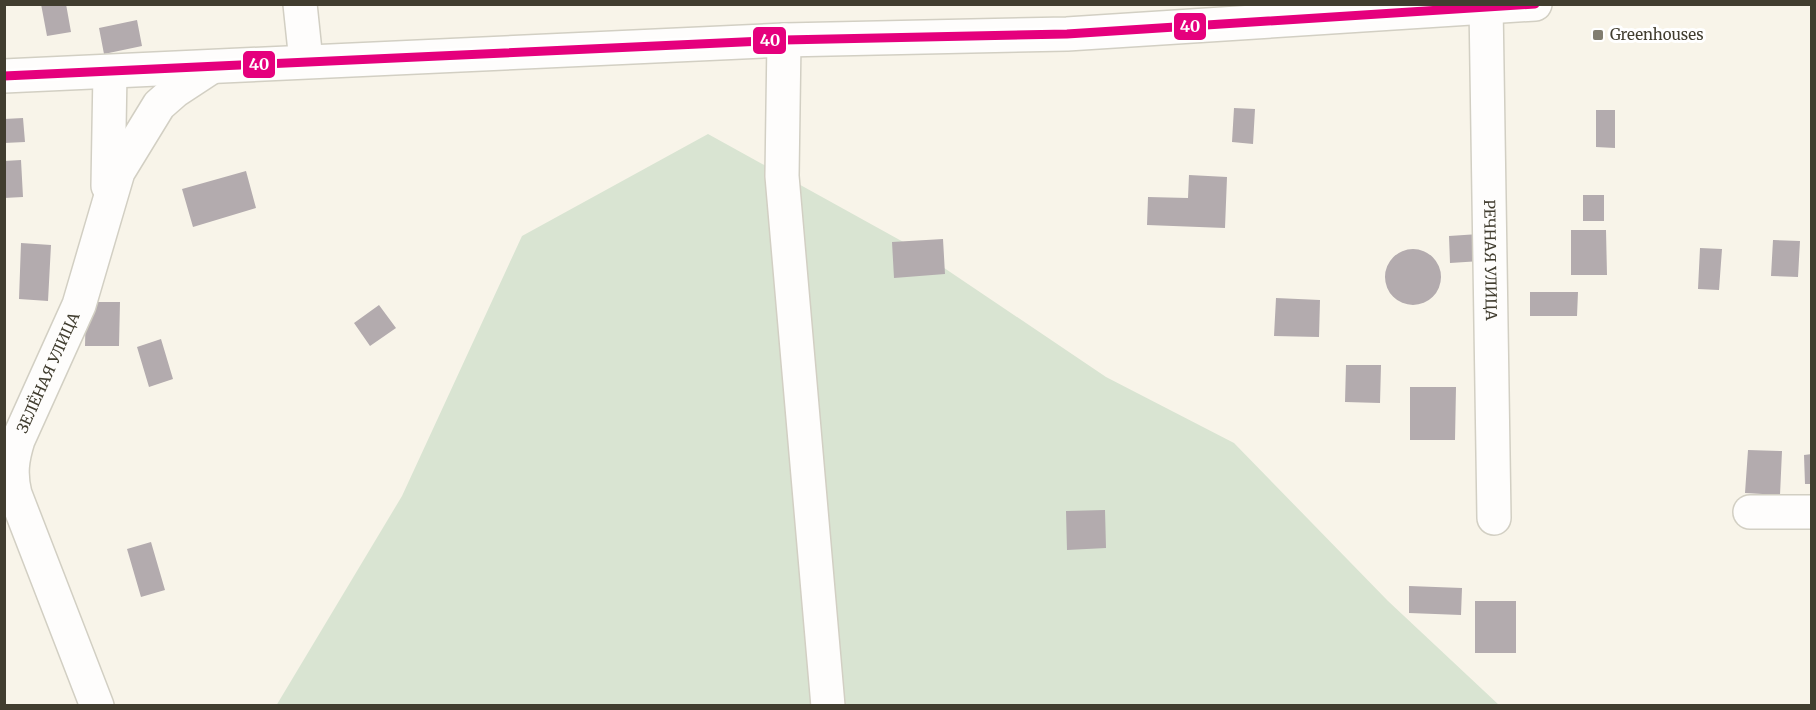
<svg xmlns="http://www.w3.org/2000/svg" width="1816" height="710" viewBox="0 0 1816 710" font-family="Merriweather,serif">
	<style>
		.green { fill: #d9e4d2 }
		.building { fill: #b3abae }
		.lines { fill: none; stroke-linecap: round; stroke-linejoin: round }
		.minor-casing { stroke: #d2cfc3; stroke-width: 36 }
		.minor { stroke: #fefdfc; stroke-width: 33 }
		.bus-1-casing { stroke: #fff; stroke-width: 14 }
		.bus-1 { stroke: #e5007d; stroke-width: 9 }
		.poi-dot { fill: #817d70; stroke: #fff; stroke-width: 2 }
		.labels { text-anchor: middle; stroke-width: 6; stroke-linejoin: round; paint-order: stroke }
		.poi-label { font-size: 15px; fill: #413d2f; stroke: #fff; text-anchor: start }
		.street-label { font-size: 15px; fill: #413d2f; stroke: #fff }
		.line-badge { stroke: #fff; stroke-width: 2 }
		.badge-label { font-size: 16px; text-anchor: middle; font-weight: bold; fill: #fff }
	</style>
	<rect width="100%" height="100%" fill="#f8f4e9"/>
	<path class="green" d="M708,134l208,115 190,128 128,66 154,158 111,104 -1223,1 126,-210 120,-260z"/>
	<path class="building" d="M41,4h25l5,28 -24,4z
		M137,20l5,26 -38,8 -5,-26z
		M1234,108l21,1 -2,35 -21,-2z
		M1596,110h19v38l-19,-1z
		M23,118l2,24 -21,1v-24z
		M21,160l2,37 -19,1v-37z
		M246,171l10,37 -63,19 -11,-38z
		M1189,175l38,2 -2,51 -78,-3 1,-28 40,1z
		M1583,195h21v26h-21z
		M1571,230h35l1,45h-36z
		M1479,234l2,27 -31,2 -1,-27z
		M943,239l2,35 -51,4 -2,-36z
		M1773,240l27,1 -2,36 -27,-1z
		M21,243l30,2 -3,56 -29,-2z
		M1700,248l22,1 -3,41 -21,-1z
		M1385 277a28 28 0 1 1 56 0a28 28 0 1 1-56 0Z
		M1530,292h48l-1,24h-47z
		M1276,298l44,2 -1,37 -45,-1z
		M86,302h34l-1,44h-34z
		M379,305l17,23 -26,18 -16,-23z
		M161,339l12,40 -24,8 -12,-40z
		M1346,365h35l-1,38 -35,-1z
		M1410,387h46l-1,53h-45z
		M1748,450l34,1 -2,44 -35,-2z
		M1812,454v30h-7l-1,-29z
		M1105,510l1,38 -39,2 -1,-39z
		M151,542l14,48 -24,7 -14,-48z
		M1409,586l53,2 -1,27 -52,-2z
		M1475,601h41v52h-41z"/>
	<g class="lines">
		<g class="minor-casing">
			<g id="minor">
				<path d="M300,4l6,57"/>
				<path id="s1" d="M1486,4l8,514"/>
				<path d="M784,40l-2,136 46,530"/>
				<path d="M4,76l780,-36 283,-6 468,-30"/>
				<path d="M108,186l2,-114"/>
				<path d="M1750,512h62"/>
				<path id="s2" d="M97,706l-82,-212c-5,-20 -3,-35 3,-54l61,-135 39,-133 41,-67 16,-14 35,-23"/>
			</g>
		</g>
		<use href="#minor" class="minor"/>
		<g class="bus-1-casing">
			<path id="bus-1" d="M4,76l780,-36 283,-6 468,-30"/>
		</g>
		<use href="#bus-1" class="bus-1"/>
	</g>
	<rect class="poi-dot" x="1592" y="29" width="12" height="12" rx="3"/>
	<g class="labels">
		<g class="poi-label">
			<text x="1610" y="40">Greenhouses</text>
		</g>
		<g class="street-label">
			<text dy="5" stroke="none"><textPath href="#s1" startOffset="256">РЕЧНАЯ УЛИЦА</textPath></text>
			<text dy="5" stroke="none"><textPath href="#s2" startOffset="356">ЗЕЛЁНАЯ УЛИЦА</textPath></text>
		</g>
	</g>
	<g class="line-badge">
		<rect x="1173" y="12" width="34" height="29" rx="6" fill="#e5007d"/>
		<rect x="752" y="26" width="35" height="29" rx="6" fill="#e5007d"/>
		<rect x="242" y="50" width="34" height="29" rx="6" fill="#e5007d"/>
	</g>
	<g class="badge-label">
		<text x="1190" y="32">40</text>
		<text x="770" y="46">40</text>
		<text x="259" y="70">40</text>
	</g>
	<rect width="1816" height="710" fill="none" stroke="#413d2f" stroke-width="12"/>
</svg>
